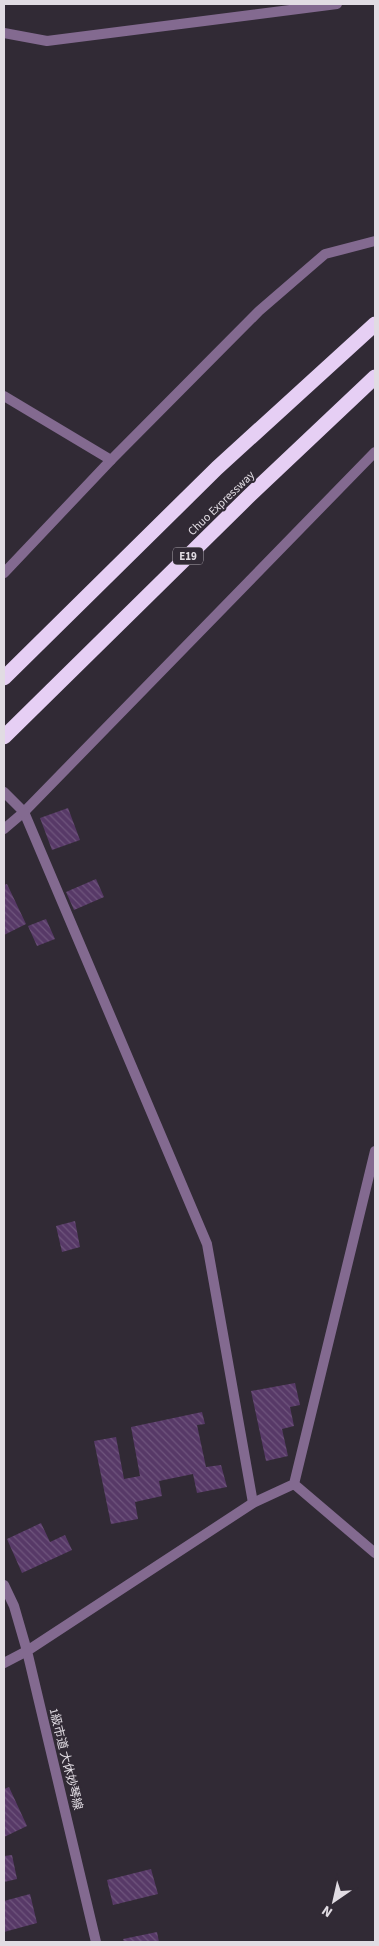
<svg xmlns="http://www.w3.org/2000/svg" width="379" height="1946" viewBox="0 0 379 1946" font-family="'Source Sans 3','Noto Sans JP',sans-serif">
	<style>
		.building { fill: url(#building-back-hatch) }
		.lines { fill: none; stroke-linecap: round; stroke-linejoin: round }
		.service { stroke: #836a90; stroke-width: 10 }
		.minor { stroke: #836a90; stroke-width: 10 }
		.motorway { stroke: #e6cff4; stroke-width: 15 }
		.labels { text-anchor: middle; stroke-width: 4; stroke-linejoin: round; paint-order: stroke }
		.shield { fill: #312a35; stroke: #aca7af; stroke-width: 1 }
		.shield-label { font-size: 11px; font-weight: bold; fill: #e1dce3 }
		.street-label { font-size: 12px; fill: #e1dce3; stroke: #312a35 }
	</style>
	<defs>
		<pattern id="building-back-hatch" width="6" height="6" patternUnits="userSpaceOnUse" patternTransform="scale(1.25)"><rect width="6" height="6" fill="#573967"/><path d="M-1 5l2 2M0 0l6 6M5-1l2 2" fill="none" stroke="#6f557d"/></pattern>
	</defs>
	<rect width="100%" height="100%" fill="#312a35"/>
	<path class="building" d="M68,808l12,32 -28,10 -12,-32z
		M96,879l8,18 -30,13 -8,-18z
		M7,884l19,40 -22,11v-50z
		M46,919l9,20 -18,7 -9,-20z
		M75,1221l5,26 -18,5 -6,-26z
		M295,1383l5,22 -10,2 4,19 -12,3 6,27 -22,5 -15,-70z
		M202,1412l3,12 -8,1 9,42 15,-2 6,22 -30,6 -4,-19 -34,7 3,15 -27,6 3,17 -27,5 -17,-83 22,-4 8,42 16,-3 -9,-49z
		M41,1523l9,19 15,-7 7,15 -50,23 -15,-34z
		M9,1787l18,39 -23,11v-48z
		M12,1855l5,24 -13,3v-26z
		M151,1869l7,25 -45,11 -6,-25z
		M30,1894l7,29 -33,9v-31z
		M157,1932l2,10h-35l-1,-3z"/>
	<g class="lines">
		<path class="service" d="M4,573l107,-113
			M24,812l183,432 46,259
			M4,829l20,-17 351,-360"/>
		<path class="minor" d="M4,33l43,8 290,-37
			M4,396l107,64 148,-149 66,-57 50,-13
			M4,792l20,20
			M294,1484l81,-333
			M294,1484l81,69
			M4,1585l10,21 13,45 69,291
			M4,1663l23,-12 226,-148 41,-19"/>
		<path class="motorway" d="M4,678l213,-210 158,-144
			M4,737l245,-241 126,-119"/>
	</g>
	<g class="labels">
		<rect class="shield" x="173" y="547.5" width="30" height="17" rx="4"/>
		<g class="shield-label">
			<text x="188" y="560">E19</text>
		</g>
		<g class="street-label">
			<text transform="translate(221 503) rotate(-44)" y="4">Chuo Expressway</text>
			<text transform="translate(66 1759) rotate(76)" y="4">1級市道 大休妙琴線</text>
		</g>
	</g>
	<rect width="379" height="1946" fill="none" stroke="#e1dce3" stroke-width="10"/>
	<g transform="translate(334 1901) rotate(214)" stroke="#312a35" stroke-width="4" paint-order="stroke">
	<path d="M0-4L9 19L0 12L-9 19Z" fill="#e1dce3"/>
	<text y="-8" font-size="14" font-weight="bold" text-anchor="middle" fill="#e1dce3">N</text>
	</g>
</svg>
